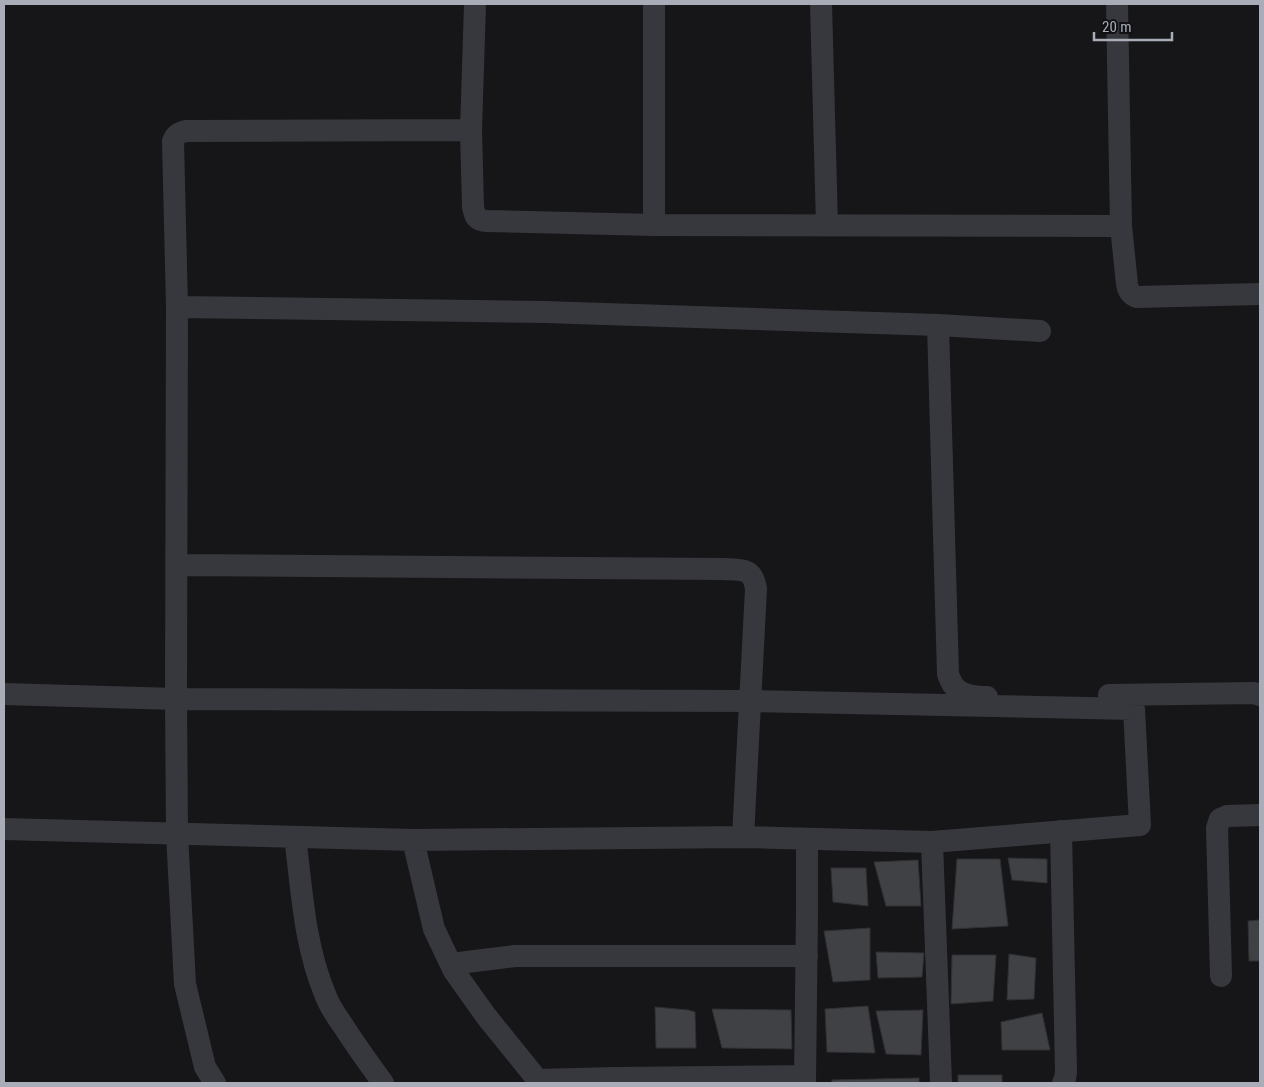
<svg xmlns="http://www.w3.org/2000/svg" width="1264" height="1087" viewBox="0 0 1264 1087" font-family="'Roboto Condensed',sans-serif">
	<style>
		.building { fill: #404145; stroke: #303034 }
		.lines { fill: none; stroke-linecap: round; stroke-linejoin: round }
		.street { stroke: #37383d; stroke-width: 22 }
	</style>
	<rect width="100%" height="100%" fill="#161618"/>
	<path class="building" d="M1008,858l39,1v24l-35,-3z
		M957,859h43l8,67 -56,3z
		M918,860l3,46h-35l-12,-44z
		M831,868h35l2,38 -35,-4z
		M1260,920v41h-11l-1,-40z
		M870,928v52l-37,2 -9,-51z
		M876,952l48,1 -2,24 -44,1z
		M1009,954l27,4 -2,41 -27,1z
		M952,955h44l-3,46 -42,3z
		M868,1006l7,47 -48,-1 -2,-43z
		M655,1007l33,3 7,2 1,36h-40z
		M712,1009l79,1 1,39 -70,-1z
		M923,1010l-2,45 -35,-1 -10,-43z
		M1042,1013l8,37h-48l-1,-28z
		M958,1075h44v8h-44z
		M919,1078v5h-87v-3z"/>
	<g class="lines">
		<path class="street" d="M654,4v221
			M821,4l6,221
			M1117,4l4,222 6,58c1,7 4,11 10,13l123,-3
			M471,130l4,-126
			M177,307l367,5 394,13
			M177,565l546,4c18,1 30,-2 33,20l-13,248
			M4,694l172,5 574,2 384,8 6,116 -208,17 -189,-5 -330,3 -409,-11
			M1109,695l145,-2 6,2
			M987,697c-11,0 -27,-2 -34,-12 -2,-3 -4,-8 -5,-11l-10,-349 102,6
			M1061,831l5,241 -1,7 -2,4
			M295,837c7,53 9,107 30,157 4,12 12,23 19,33 12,19 26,38 39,56
			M413,840l21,89 20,42 32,45 54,67
			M932,842l9,241
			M451,964l64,-8h292
			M1221,976l-4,-148 3,-9 7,-3 33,-1
			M537,1080l79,-2 189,-2
			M215,1083l-10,-16 -20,-83 -8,-150 -1,-135 1,-392 -4,-166c3,-7 7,-9 14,-10l284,-1 2,77c2,10 3,13 14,14l167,4 467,1
			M805,1083l2,-173v-71"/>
	</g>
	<rect width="1264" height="1087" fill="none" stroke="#a8adb8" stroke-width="10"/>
	<path d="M1094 32v8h78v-8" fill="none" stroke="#a8adb8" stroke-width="2.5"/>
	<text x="1102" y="32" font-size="15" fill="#a8adb8" stroke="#111113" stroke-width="4" paint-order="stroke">20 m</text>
</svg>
